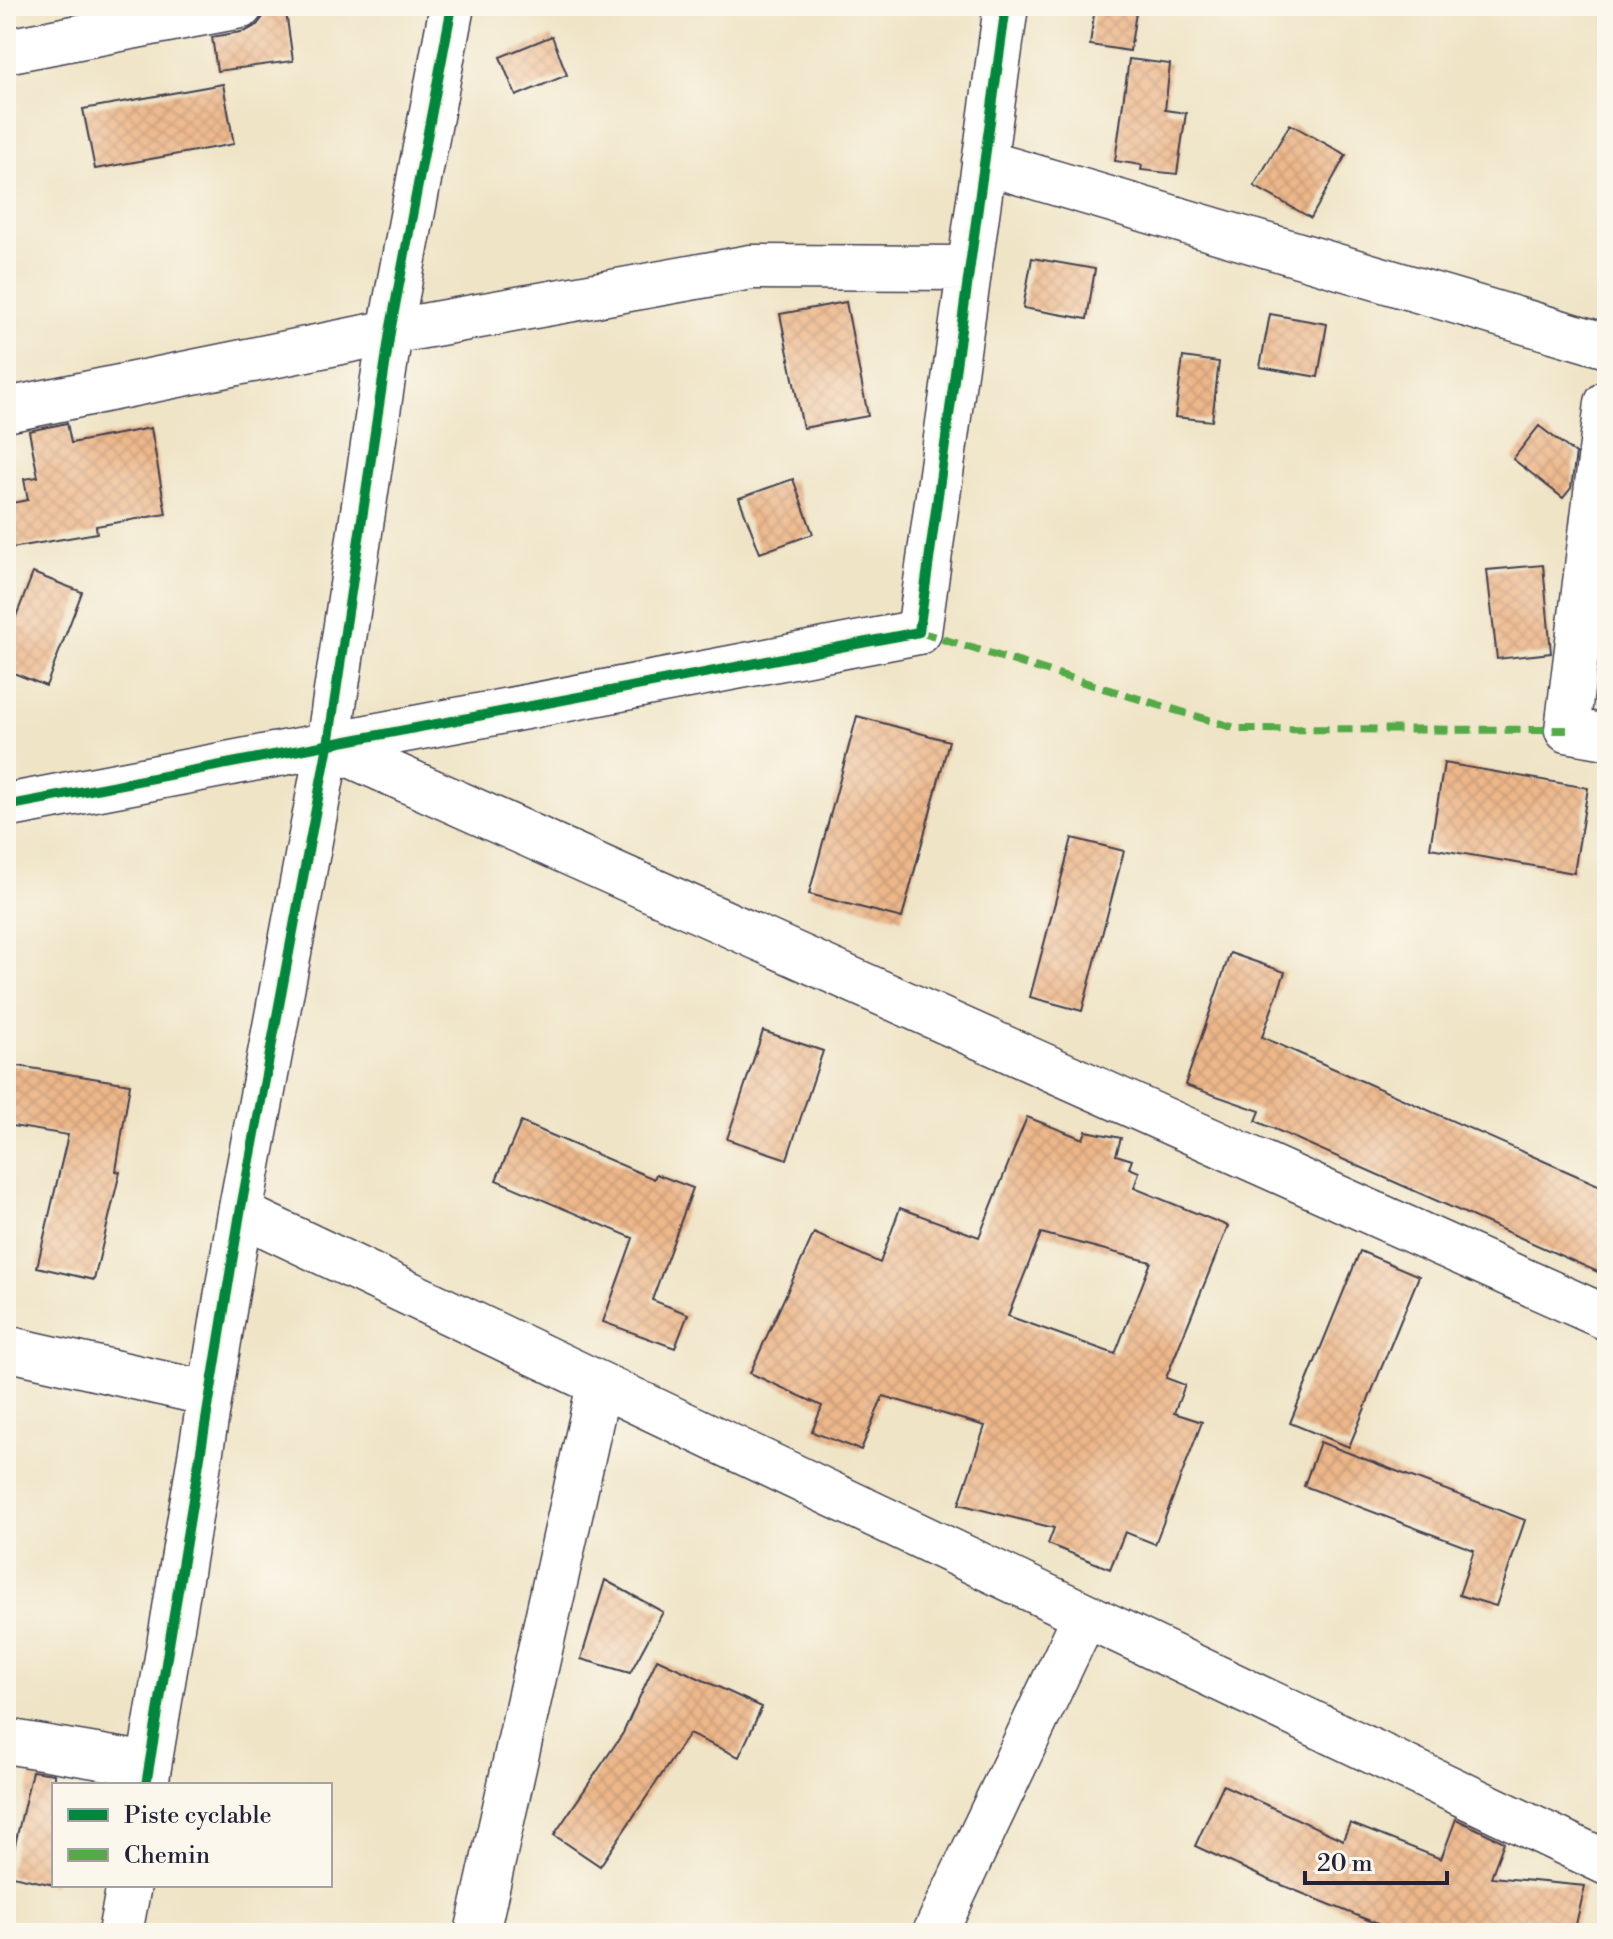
<svg xmlns="http://www.w3.org/2000/svg" width="1613" height="1939" viewBox="0 0 1613 1939" font-family="'Libre Bodoni',serif">
	<style>
		.building { fill: url(#building-cross-hatch); fill-rule: evenodd }
		.lines { fill: none; stroke-linecap: round; stroke-linejoin: round }
		.minor-casing { stroke: #413f50; stroke-width: 47 }
		.minor { stroke: #fff; stroke-width: 44 }
		.quiet { stroke: #53aa46; stroke-width: 8; stroke-dasharray: 16 8; stroke-linecap: butt }
		.cycleway-casing { stroke: #fbf7ec; stroke-width: 15 }
		.cycleway { stroke: #00873e; stroke-width: 10 }
	</style>
	<defs>
		<pattern id="building-cross-hatch" width="8" height="8" patternUnits="userSpaceOnUse" patternTransform="scale(2)"><rect width="8" height="8" fill="#edb78a"/><path d="M0 0l8 8M0 8l8-8" fill="none" stroke="#cb9d78"/></pattern>
	</defs>
	<rect width="100%" height="100%" fill="#fbf7ec"/>
	<filter id="ink" filterUnits="userSpaceOnUse"><feTurbulence type="fractalNoise" baseFrequency=".0125" numOctaves="2"/><feDisplacementMap in="SourceGraphic" scale="16" xChannelSelector="R" yChannelSelector="G"/><feConvolveMatrix kernelMatrix="1 2 1 2 8 2 1 2 1" color-interpolation-filters="sRGB"/></filter>
	<filter id="wash" filterUnits="userSpaceOnUse"><feTurbulence type="fractalNoise" baseFrequency=".006" numOctaves="4" result="noise"/><feDisplacementMap in="SourceGraphic" scale="32" xChannelSelector="R" yChannelSelector="G"/><feGaussianBlur stdDeviation="1.8" result="paint"/><feColorMatrix in="noise" values="0 0 0 0 0 0 0 0 0 0 0 0 0 0 0 0 0 1.4 0 .05"/><feComposite in="paint" operator="in"/></filter>
	<g filter="url(#wash)">
		<rect width="100%" height="100%" fill="#efe4c6"/>
		<g id="blocks">
			<path class="building" d="M1095,6h42l-7,45 -40,-6z
				M286,12l7,49 -76,10 -5,-34 34,-6 11,-6 7,-9z
				M552,36l15,39 -51,21 -16,-39z
				M1129,59l41,5 -5,46 21,3 -9,61 -36,-4 1,-5 -27,-4z
				M223,84l11,60 -139,25 -12,-60z
				M1290,124l56,31 -35,63 -57,-32z
				M1032,258l63,11 -8,50 -64,-11z
				M846,302l22,114 -65,12 -23,-114z
				M1270,314l57,10 -9,53 -58,-10z
				M1183,357l36,5 -7,59 -37,-4z
				M67,423l4,20 80,-15 15,86 -70,12 1,7 -91,16v-45l22,-4 -4,-21 14,-2 -9,-46z
				M1539,426l37,28 -5,34 -8,10 -50,-39z
				M793,479l20,55 -53,19 -21,-55z
				M1543,565l8,88 -54,6 -10,-89z
				M33,573l49,19 -36,94 -40,-16v-28z
				M857,716l92,25 -47,177 -93,-24z
				M1444,763l144,25 -14,85 -144,-25z
				M1072,838l52,13 -42,160 -52,-14z
				M1230,953l55,19 -23,65 345,152v87l-351,-155 4,-10 -75,-26z
				M763,1031l60,20 -36,108 -60,-20z
				M6,1064l124,20 -14,87 4,1 -26,108 -57,-13 31,-132 -62,-10z
				M1027,1117l56,22 3,-8 35,7 -5,17 16,5 -3,8 10,4 -5,16 94,38 -62,152 19,7 -11,28 28,9 -47,122 -30,-12 -15,37 -62,-25 6,-16 -95,-24 26,-78 -102,-30 -22,54 -49,-18 10,-26 -72,-33 64,-140 66,30 20,-55 79,29zM1041,1233l110,29 -36,92 -107,-38z
				M521,1122l133,57 2,-5 37,14 -41,112 36,14 -13,34 -72,-26 30,-84 -137,-58z
				M1360,1251l59,25 -70,171 -59,-24z
				M1320,1442l205,78 -29,86 -37,-11 15,-45 -170,-64z
				M605,1580l58,32 -33,61 -49,-14z
				M657,1659l105,48 -23,50 -50,-23 -89,132 -46,-31 69,-102z
				M32,1771l22,3v111l-46,-10z
				M1223,1785l120,55 7,-17 91,36 15,-40 48,23 -13,35 94,9 -11,47h-174l-133,-54 -72,-33z"/>
		</g>
	</g>
	<g filter="url(#ink)">
		<use href="#blocks" fill-opacity="0" stroke="#413f50" stroke-width="2"/>
		<g class="lines">
			<g class="minor-casing">
				<path id="minor" d="M6,51l235,-45
					M984,162l623,184
					M1607,403l-40,327 40,7
					M6,410l384,-78 361,-65 217,1
					M328,745l1279,573
					M6,806l913,-174 87,-626
					M240,1213l1367,650
					M6,1348l204,46
					M6,1741l143,24
					M146,1785l94,-572 88,-468 62,-413 62,-326
					M120,1933l9,-48
					M477,1933l122,-548
					M935,1933l149,-315"/>
			</g>
			<use href="#minor" class="minor"/>
			<path class="quiet" d="M919,632l319,97 329,1"/>
			<g class="cycleway-casing">
				<path id="cycleway" d="M6,806l913,-174 87,-626
					M146,1785l94,-572 88,-468 62,-413 62,-326"/>
			</g>
			<use href="#cycleway" class="cycleway"/>
		</g>
	</g>
	<rect width="1613" height="1939" fill="none" stroke="#fbf7ec" stroke-width="32"/>
	<rect x="52" y="1783" width="280" height="104" fill="#fbf7ec" stroke="#a4a2a5" stroke-width="2"/>
	<rect x="68" y="1809" width="40" height="12" fill="#00873e" stroke="#a4a2a5" stroke-width="2"/>
	<text x="124" y="1823" font-size="24" fill="#22223b">Piste cyclable</text>
	<rect x="68" y="1849" width="40" height="12" fill="#53aa46" stroke="#a4a2a5" stroke-width="2"/>
	<text x="124" y="1863" font-size="24" fill="#22223b">Chemin</text>
	<path d="M1305 1871v12h142v-12" fill="none" stroke="#22223b" stroke-width="4"/>
	<text x="1317" y="1871" font-size="24" fill="#22223b" stroke="#fbf7ec" stroke-width="6" paint-order="stroke">20 m</text>
</svg>
